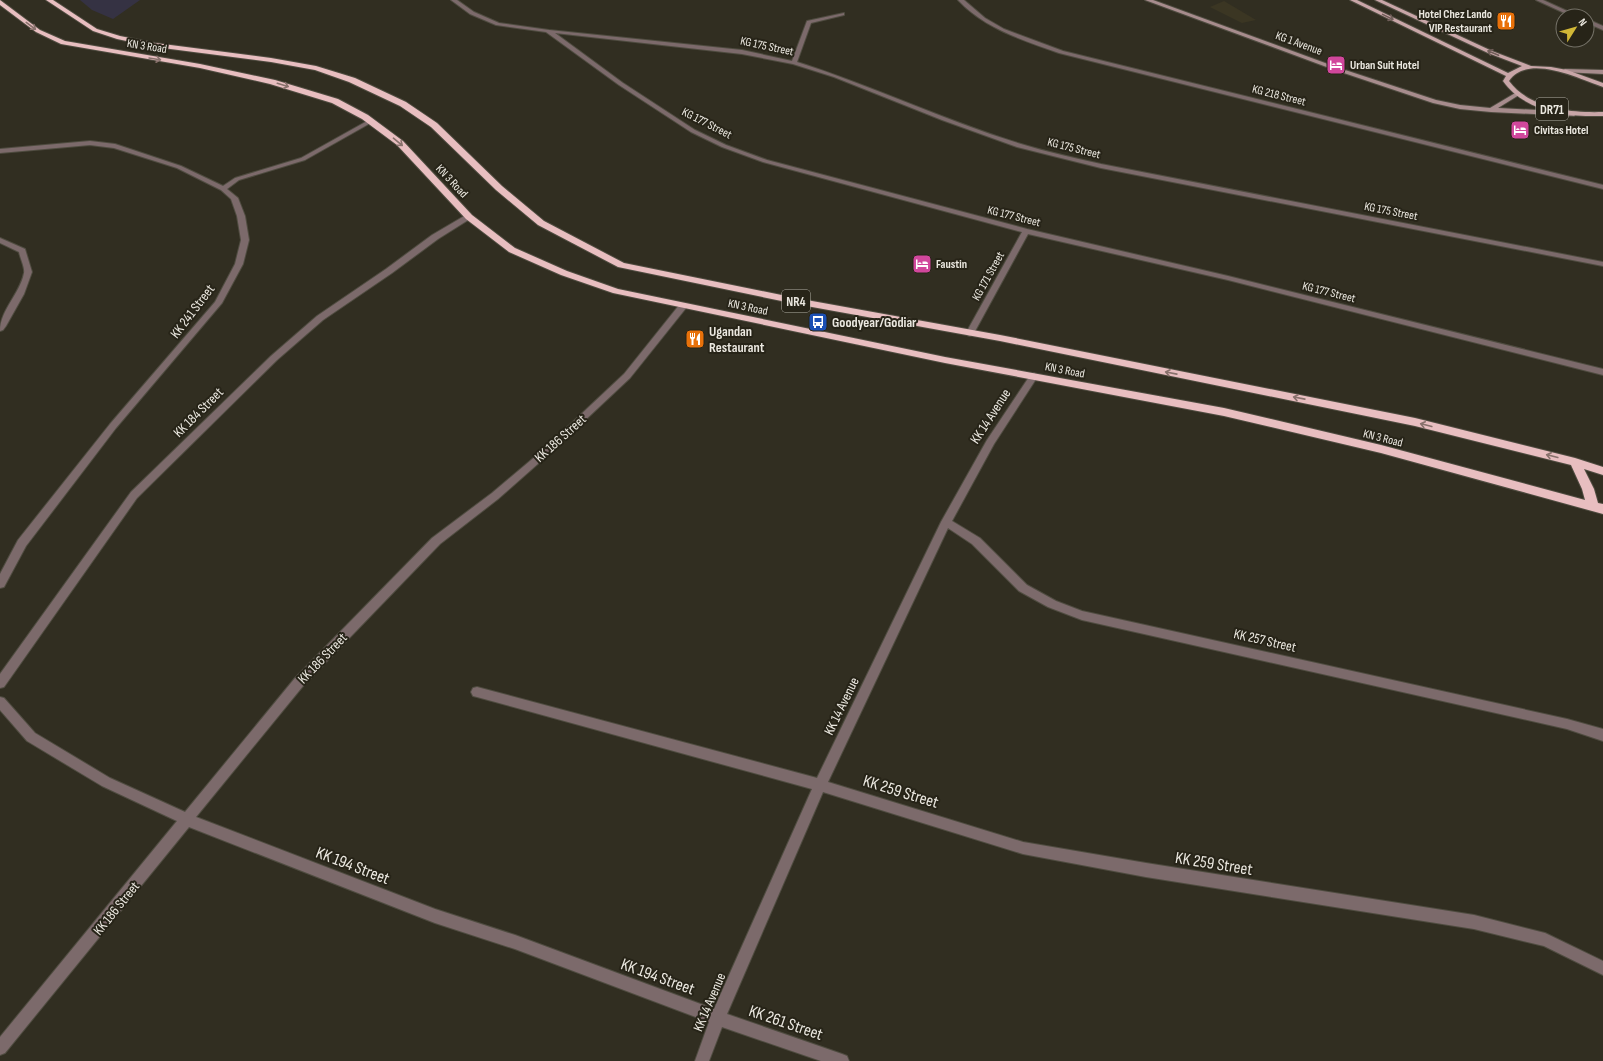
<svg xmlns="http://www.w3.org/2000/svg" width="1603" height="1061" viewBox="0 0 1603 1061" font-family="'Sofia Sans Condensed',sans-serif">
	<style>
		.built { fill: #3b3623 }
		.medical { fill: #353243 }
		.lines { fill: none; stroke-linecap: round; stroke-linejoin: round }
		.street-casing { stroke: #4f4c40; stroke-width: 2 }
		.secondary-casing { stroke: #4f4c40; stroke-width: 2 }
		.primary-casing { stroke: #4f4c40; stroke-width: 2 }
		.highway-casing { stroke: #4f4c40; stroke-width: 2 }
		.street { fill: #7c6a6b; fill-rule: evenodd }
		.secondary { fill: #a78c8d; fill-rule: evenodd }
		.primary { fill: #c9a6a8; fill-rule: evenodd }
		.highway { fill: #e8bec0; fill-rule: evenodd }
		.oneway { stroke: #705e59 }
		.oneway2 { stroke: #88716c }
		.labels { text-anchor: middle; stroke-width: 4; stroke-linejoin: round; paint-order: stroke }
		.far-poi-label { font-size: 12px; font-weight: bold; fill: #ebe8e0; stroke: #272418; text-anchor: start }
		.far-street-label { font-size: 12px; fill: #ebe8e0; stroke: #272418 }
		.shield { fill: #272418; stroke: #b0ada4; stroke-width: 1 }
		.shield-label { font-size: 13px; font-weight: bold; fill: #ebe8e0 }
		.street-label { font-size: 14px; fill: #ebe8e0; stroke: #272418 }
		.poi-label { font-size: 14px; font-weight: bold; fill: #ebe8e0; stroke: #272418; text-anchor: start }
		.near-street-label { font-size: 17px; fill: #ebe8e0; stroke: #272418 }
	</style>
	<rect width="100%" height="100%" fill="#312e21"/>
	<path class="built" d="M1224,1l32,19 -14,3 -32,-16z"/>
	<path class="medical" d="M80,0h60l-27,19 -21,-9z"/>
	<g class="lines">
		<g class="street-casing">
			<path id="street" d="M451,0h6l17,12 25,11 50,7 193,20 50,11 15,-40 37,-8v2l-33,8 -14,39c76,24 148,59 224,82 26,8 53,14 80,20l502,98v4l-502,-98 -84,-21 -75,-27 -108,-43 -41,-13 -51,-10 -187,-21 68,50 72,47 31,15 41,15 260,69 201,47 375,93v6l-375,-95 -200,-46 -54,99 -4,3 -3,-1 -1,-2 56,-101 -259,-70 -41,-15 -31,-15 -72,-47 -73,-53 -50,-7 -26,-11z
				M958,0h6l21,18 19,11 59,22 540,134v4l-544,-136c-36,-13 -74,-24 -101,-53z
				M1536,0h7l35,16h-7z
				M1587,19l16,7v4l-16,-7z
				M369,120l5,1 -69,39 -66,20 -12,9 11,9 7,18 4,24 -6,24 -21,39 -106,125 -90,118 -22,41 -4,1v-14l18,-34 92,-116 105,-122 20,-38 6,-24 -4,-24 -6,-17 -10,-9 -44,-22 -63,-20 -24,-3 -90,8v-4l90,-8 25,3 66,22 42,20 12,-8 66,-20z
				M466,215h3l4,2 -35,22 -46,34 -69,47 -46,40 -140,138 -133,189 -4,1v-14l131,-182 140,-136 46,-40 69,-47 46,-34z
				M0,238l25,11 7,23 -8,22 -18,32 -3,4 -3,1c0,-21 20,-37 24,-58 1,-6 -4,-15 -5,-21l-19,-9z
				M683,303l3,1v4l-56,70 -81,76 -51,45 -58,45 -137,142 -107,131 239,92 80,26 199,74 98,-220 -335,-92 -4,-1 -2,-4 2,-4 4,-1 340,91 124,-256 46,-82 44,-66 3,-1 4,3 -44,68 -42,77 28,17 47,47 29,16 26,10 485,108 36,10v12l-36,-12 -485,-109 -34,-13 -29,-16 -47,-47 -24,-16 -120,254 195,60 123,21 328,52 71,18 58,28v14l-59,-29 -70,-17 -328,-52 -123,-23 -200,-62 -96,222 115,40 5,2 2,5h-28l-99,-34 -13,34h-14l14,-39 -194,-73 -80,-26 -246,-96 -184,226 -5,2v-18l177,-216 -75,-35 -75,-45 -27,-31v-13l4,1 31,35 75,45 75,34 110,-134 137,-140 60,-45 51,-43 81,-76 56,-70z"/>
		</g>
		<g class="secondary-casing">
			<path id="secondary" d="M1145,0h8l183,67 100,33 24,5 30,3 27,-16 3,2 -1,1 -21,13 76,4 3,2 -3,2 -83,-4 -31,-3 -27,-6 -101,-34z
				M1565,69l38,1v4l-40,-2 -1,-1z"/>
		</g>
		<g class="primary-casing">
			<path id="primary" d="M1350,0h7l151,73 14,-7 -34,-13 -113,-53h7l110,51 39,15 20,1 16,3 36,13v4c-24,-8 -75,-34 -94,-6 21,28 61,32 94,31v4c-36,1 -78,-4 -100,-35l3,-5z"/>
		</g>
		<g class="highway-casing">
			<path id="highway" d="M0,0l40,30 25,11 135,23 75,16 63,19 30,16 35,26 69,74 43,33 52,23 51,18 327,68 279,51 157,37 204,55 -3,-11 -11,-24 -156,-39 -415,-85 -199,-36 -183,-38 -80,-42 -42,-35 -65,-63 -31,-21 -51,-24 -34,-12 -44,-8 -116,-15 -38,-8 -24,-8 -47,-31h7l44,29 23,7 35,7 116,15 45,8 39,12 51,24 31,21 65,63 42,35 80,42 177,36 199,36 415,83 160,40 28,9v8l-19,-6 10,20 4,14 5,1v10l-222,-61 -157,-37 -279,-53 -332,-70 -52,-18 -52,-23 -43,-33 -69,-74 -35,-26 -30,-16 -62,-19 -70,-16 -139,-24 -25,-12 -36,-27z"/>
		</g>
		<use href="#street" class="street"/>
		<use href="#secondary" class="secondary"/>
		<use href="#primary" class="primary"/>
		<use href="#highway" class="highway"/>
	</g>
	<defs><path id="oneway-shaft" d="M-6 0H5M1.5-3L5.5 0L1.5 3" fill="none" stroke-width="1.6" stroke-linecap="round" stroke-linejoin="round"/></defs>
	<g class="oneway">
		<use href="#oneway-shaft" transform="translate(1388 17) rotate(26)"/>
		<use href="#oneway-shaft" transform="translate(1493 53) rotate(-157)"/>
	</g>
	<g class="oneway2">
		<use href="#oneway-shaft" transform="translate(31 26) rotate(37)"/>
		<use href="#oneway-shaft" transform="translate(155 59) rotate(9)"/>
		<use href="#oneway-shaft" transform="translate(283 85) rotate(17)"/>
		<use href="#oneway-shaft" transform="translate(398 142) rotate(40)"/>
		<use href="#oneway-shaft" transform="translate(1171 373) rotate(-169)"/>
		<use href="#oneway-shaft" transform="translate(1299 398) rotate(-169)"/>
		<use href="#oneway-shaft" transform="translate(1426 425) rotate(-166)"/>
		<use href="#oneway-shaft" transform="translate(1552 456) rotate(-166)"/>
	</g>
	<defs>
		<g id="restaurant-square" transform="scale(1)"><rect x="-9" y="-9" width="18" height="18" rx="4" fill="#e8710a" stroke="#272418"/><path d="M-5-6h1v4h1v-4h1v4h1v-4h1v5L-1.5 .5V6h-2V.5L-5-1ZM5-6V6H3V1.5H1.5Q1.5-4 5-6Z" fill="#fff"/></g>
		<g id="hotel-square" transform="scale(1)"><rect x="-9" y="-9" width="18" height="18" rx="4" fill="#d1479c" stroke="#272418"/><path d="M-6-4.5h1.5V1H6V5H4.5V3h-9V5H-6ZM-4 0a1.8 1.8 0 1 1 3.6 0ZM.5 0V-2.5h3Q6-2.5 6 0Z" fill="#fff"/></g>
		<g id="bus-square" transform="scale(1)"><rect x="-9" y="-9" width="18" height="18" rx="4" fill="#1a4fb4" stroke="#272418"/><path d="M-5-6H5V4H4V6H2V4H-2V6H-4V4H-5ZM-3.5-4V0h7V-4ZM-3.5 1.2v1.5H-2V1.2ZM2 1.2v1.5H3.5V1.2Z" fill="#fff"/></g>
	</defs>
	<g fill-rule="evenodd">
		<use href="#restaurant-square" x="1506" y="21"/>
		<use href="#hotel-square" x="1336" y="65"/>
		<use href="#hotel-square" x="1520" y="130"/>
		<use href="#hotel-square" x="922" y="264"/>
		<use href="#bus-square" x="818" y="322"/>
		<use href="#restaurant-square" x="695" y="339"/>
	</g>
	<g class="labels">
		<g class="far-poi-label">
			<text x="1492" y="18" text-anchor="end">Hotel Chez Lando<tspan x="1492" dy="14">VIP Restaurant</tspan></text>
			<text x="1350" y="69">Urban Suit Hotel</text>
			<text x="1534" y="134">Civitas Hotel</text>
			<text x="936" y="268">Faustin</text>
		</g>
		<g class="far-street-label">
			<text transform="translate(1299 43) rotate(20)" y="4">KG 1 Avenue</text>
			<text transform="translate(147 46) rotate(9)" y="4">KN 3 Road</text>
			<text transform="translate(767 46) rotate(12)" y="4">KG 175 Street</text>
			<text transform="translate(1279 95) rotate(14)" y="4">KG 218 Street</text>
			<text transform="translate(707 123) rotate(27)" y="4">KG 177 Street</text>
			<text transform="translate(1074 148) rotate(14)" y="4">KG 175 Street</text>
			<text transform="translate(452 181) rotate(47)" y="4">KN 3 Road</text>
			<text transform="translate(1391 211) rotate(11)" y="4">KG 175 Street</text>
			<text transform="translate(1014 216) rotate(14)" y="4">KG 177 Street</text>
			<text transform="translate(988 276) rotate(-61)" y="4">KG 171 Street</text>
			<text transform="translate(1329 292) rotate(14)" y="4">KG 177 Street</text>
			<text transform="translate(748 307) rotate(12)" y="4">KN 3 Road</text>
			<text transform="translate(1065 370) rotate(11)" y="4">KN 3 Road</text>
			<text transform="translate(1383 438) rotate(14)" y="4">KN 3 Road</text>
		</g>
		<g class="shield">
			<rect x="1536" y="98" width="32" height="22" rx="3"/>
			<rect x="782" y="290" width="28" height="22" rx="3"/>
		</g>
		<g class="shield-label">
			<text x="1552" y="114">DR71</text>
			<text x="796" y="306">NR4</text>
		</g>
		<g class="street-label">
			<text transform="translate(192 311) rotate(-53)" y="5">KK 241 Street</text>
			<text transform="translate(198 412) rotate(-45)" y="5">KK 184 Street</text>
			<text transform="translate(990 416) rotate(-57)" y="5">KK 14 Avenue</text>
			<text transform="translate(560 438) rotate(-42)" y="5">KK 186 Street</text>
			<text transform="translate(1265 640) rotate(13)" y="5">KK 257 Street</text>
			<text transform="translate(322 658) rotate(-46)" y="5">KK 186 Street</text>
			<text transform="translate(841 706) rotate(-64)" y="5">KK 14 Avenue</text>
			<text transform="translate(116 908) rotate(-51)" y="5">KK 186 Street</text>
			<text transform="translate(709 1002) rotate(-67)" y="5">KK 14 Avenue</text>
		</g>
		<g class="poi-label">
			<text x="832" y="327">Goodyear/Godiar</text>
			<text x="709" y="336">Ugandan<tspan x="709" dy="16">Restaurant</tspan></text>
		</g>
		<g class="near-street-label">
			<text transform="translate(901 791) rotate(17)" y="6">KK 259 Street</text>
			<text transform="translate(1214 863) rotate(9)" y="6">KK 259 Street</text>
			<text transform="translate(353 865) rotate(21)" y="6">KK 194 Street</text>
			<text transform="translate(658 976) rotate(20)" y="6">KK 194 Street</text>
			<text transform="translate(786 1022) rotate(19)" y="6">KK 261 Street</text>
		</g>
	</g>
	<g transform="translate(1575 28) rotate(53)"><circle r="19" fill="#272418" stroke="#757268"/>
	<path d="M0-3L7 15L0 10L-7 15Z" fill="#d1b736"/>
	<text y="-6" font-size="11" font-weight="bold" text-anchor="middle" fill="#ebe8e0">N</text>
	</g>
</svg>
